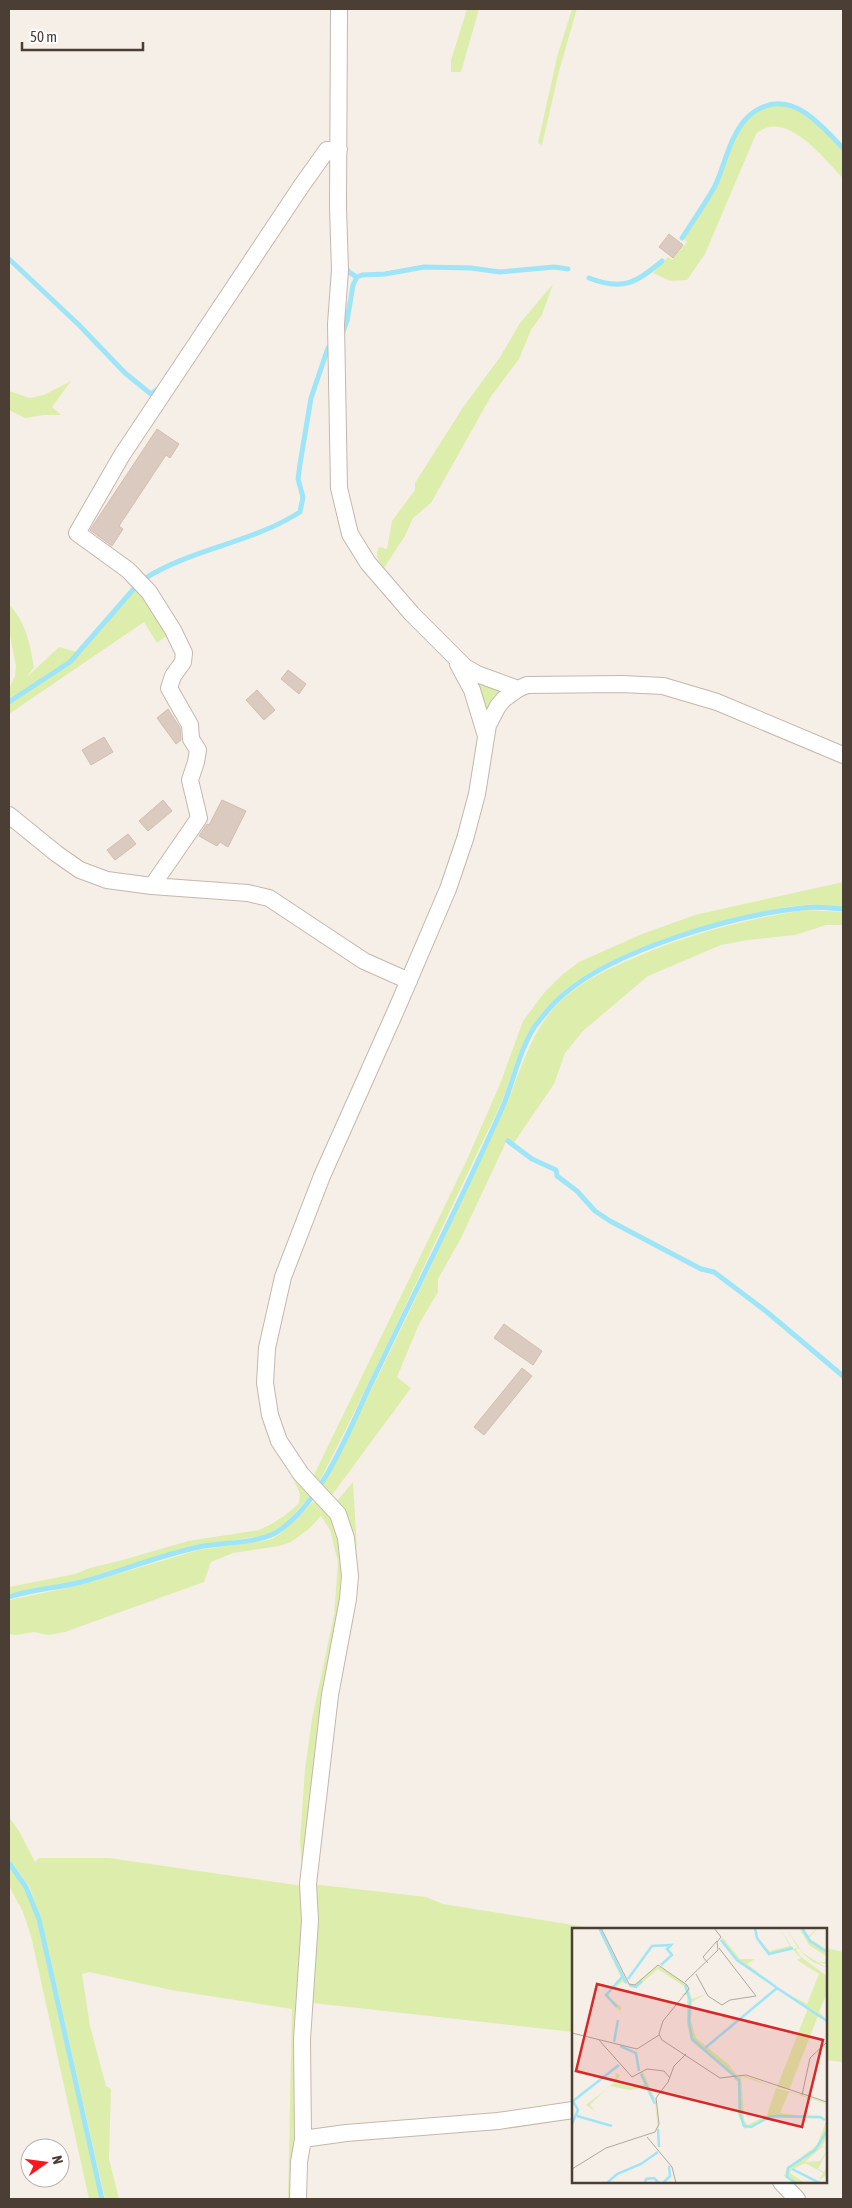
<svg xmlns="http://www.w3.org/2000/svg" width="852" height="2208" viewBox="0 0 852 2208" font-family="'Asap Condensed',sans-serif">
	<style>
		.green { fill: #ddeeac }
		.lines { fill: none; stroke-linecap: round; stroke-linejoin: round }
		.stream { stroke: #9ee5f8; stroke-width: 5 }
		.building { fill: #dbcabf; stroke: #d4beae }
		.street-casing { stroke: #c5b7ac; stroke-width: 18 }
		.street { stroke: #fff; stroke-width: 16 }
		.inset-river { fill: none; stroke: #9ee5f8; stroke-width: 2.5 }
		.inset-road { fill: none; stroke: #b1a8a0; stroke-width: 1 }
		.view { fill: #d62828; fill-opacity: 0.15; stroke: #d62828; stroke-width: 2.5 }
		.inset-edge { fill: none; stroke: #4a3e35; stroke-width: 2.5 }
	</style>
	<rect width="100%" height="100%" fill="#f5efe8"/>
	<path class="green" d="M467,9h12l-18,63h-10v-12z
		M572,9h5l-18,62 -17,74 -4,-2 19,-86z
		M779,105c28,4 45,25 64,44v29c-19,-19 -58,-71 -87,-44l-51,120 -18,26 -16,1 -18,-8 15,-16 4,3 15,-18 -4,-4c11,-17 24,-34 33,-53 16,-32 19,-76 63,-80z
		M553,284l-11,31 -11,15 -12,29 -29,39 -59,105 -18,15 -8,18 -21,32c-6,-8 -9,-12 -5,-21l8,2 5,-28 23,-31v-7l47,-74 38,-52 20,-34z
		M71,381l-19,26 9,8h-17l-19,3 -16,-8v-19l21,7 14,-3z
		M140,585l30,48 -13,10 -13,-21 -135,92v-10l62,-40z
		M9,604c18,21 20,37 25,63l-7,10 32,-30 18,5 -9,9 -59,39v-12l6,-12 1,-10 -7,-35z
		M469,673l39,17 -21,24z
		M843,882v25c-12,-1 -26,-3 -38,-2 -21,1 -42,7 -63,12 -53,13 -142,39 -182,78 -10,9 -21,21 -28,32 -16,25 -21,56 -34,83 -60,123 -115,249 -179,372l-7,-3 154,-317 34,-78 23,-63 21,-28 18,-18 17,-13 63,-28 53,-19z
		M805,910l38,2v13h-17l-31,10 -47,5 -27,5 -73,31 -65,55 -18,22 -11,31 -41,60 -6,-4 -46,98 -23,41v13l-19,32 -22,53 14,11 -79,107 -10,-8c55,-107 108,-216 157,-325 9,-20 20,-39 28,-59 16,-38 25,-77 57,-105 20,-18 46,-30 70,-40 55,-24 112,-39 171,-48z
		M289,1469l21,27 -21,24 -10,9 -11,6 -71,11 -117,34 -71,15v-8l66,-13 15,-6 29,-7 69,-20 71,-11c16,-7 28,-15 40,-27l1,-9z
		M353,1482l4,67 -3,-11 -18,-36z
		M315,1500c19,17 22,32 30,56l-41,371 -12,272h-4l4,-190 -121,-19 -82,-18 -7,2 8,52 16,60 5,3 -2,70 10,40h-14l-64,-281 -12,-32 -20,-27v-42l10,14 16,31 4,-4h70l194,28 -3,-45 5,-72 7,-50 22,-104 4,-53 -8,-32 -9,-14 -12,13 -18,13 -12,4 -46,7 -22,9 -7,20 -139,50 -17,3 -14,-3 -18,3 -7,-1v-34l72,-15 117,-35 71,-10 12,-7z
		M9,1866l16,22 12,31 63,280h-11l-58,-263 -8,-24 -14,-26z
		M312,1884l114,13 17,7 155,25h-25v103l-260,-29 -5,8z
		M826,1948l17,4v110l-17,-2z"/>
	<g class="lines">
		<path class="stream" d="M682,238c11,-17 23,-34 33,-52 7,-15 11,-32 18,-47 7,-14 15,-26 30,-32 33,-14 60,21 80,41
			M9,259l70,66 46,48 26,21 8,-6
			M345,267l5,6 7,4
			M589,278c33,13 48,5 73,-17
			M342,335l5,-14 6,-36 4,-8 5,-2 23,-1 39,-7 47,1 29,4 54,-5 14,2
			M144,579c49,-31 108,-36 156,-67l3,-15 -5,-18 2,-15 11,-66 17,-50
			M9,702l61,-40 68,-78
			M508,1141l24,18 24,11 1,6 20,15 18,20 15,10 91,48 13,3 53,40 76,64
			M9,1597c24,-8 51,-9 76,-16 38,-10 75,-26 114,-34 24,-5 62,-3 81,-17 42,-30 67,-95 88,-140 45,-95 94,-190 136,-286 10,-25 16,-55 31,-78 8,-10 18,-23 28,-31 51,-45 171,-80 239,-87 13,-2 28,0 41,1
			M9,1863l17,24 13,32 63,280"/>
	</g>
	<path class="building" d="M669,234l14,11 -10,13 -14,-11z
		M157,429l22,15 -9,14 -4,-3 -47,71 4,3 -11,17 -22,-16z
		M288,670l18,14 -7,10 -18,-15z
		M257,690l18,20 -11,10 -18,-20z
		M168,709l12,19 1,12 -5,4 -19,-26z
		M104,737l9,15 -22,13 -9,-15z
		M163,800l9,11 -24,20 -9,-10z
		M222,800l24,11 -18,36 -8,-5 -3,4 -18,-10 8,-12 2,1z
		M128,834l8,10 -21,16 -8,-10z
		M504,1324l38,27 -9,14 -39,-27z
		M522,1368l10,8 -48,59 -10,-8z"/>
	<g class="lines">
		<g class="street-casing">
			<path id="street" d="M339,9l-1,198 2,63 -4,54 3,164 11,46 18,29 44,51 53,53 12,7 41,15
				M458,664l14,26 14,46
				M9,815l48,39 23,16 27,10 45,6 96,7 21,5 95,63 45,20
				M152,886l47,-68 -9,-38 6,-18 2,-12 -7,-11 -1,-14 -21,-37 4,-12 10,-14 1,-9 -11,-23 -24,-38 -21,-22 -51,-37 45,-78 180,-270 25,-35h12
				M303,2139l43,-6 152,-12 75,-11
				M781,2182l16,17
				M298,2199l1,-37 4,-23 -1,-100 8,-119 -2,-36 22,-189 18,-96 2,-23 -4,-38 -8,-24 -37,-40 -22,-33 -9,-26 -5,-32 2,-35 16,-71 39,-101 75,-168 51,-119 17,-50 12,-45 11,-69 10,-19 6,-7 14,-10 9,-4 95,-1 41,2 54,16 126,53"/>
		</g>
		<use href="#street" class="street"/>
	</g>
	<g transform="translate(572 1928)">
		<rect width="255" height="255" fill="#f5efe8"/>
		<path d="M26,0h2l26,54 6,4 26,-20 27,17 3,6 -30,-20 -22,19 -14,-6 -13,11v4l13,11 -2,3 -14,-15 15,-18zM208,0l13,21 5,-1 -12,-20 17,25 24,15 -14,-6 -10,-8 -4,-6 -3,2 5,7 26,19v17l-8,19 8,8 -12,-7 3,3 -29,74 -12,-3 31,-79 -31,-20 30,16 12,-30 -22,-14 4,-2 -8,-8 -22,4 -3,-2 -4,-9 5,8 21,-5zM227,0l10,8 8,-8h1l-9,10 18,12v14l-10,-2h8l1,-6 -17,-11zM151,10l17,21h15l-8,5 30,23 -40,-27 -16,-21zM117,62l3,9 14,-5 -14,8 -1,19 5,17 32,26 9,11 -2,2 -44,-36 -4,-18v-28h-6zM67,144h4l12,27 4,29v12l-4,-36 -10,-17 -15,3 -21,-4 -19,19 5,6 -9,-6 29,-23 1,-9 4,2 -4,8 15,4 14,-3zM168,148h6l30,12 47,13 4,3 -38,-12 -9,21 45,6 2,-8 -1,8 -54,-2 -27,12 -7,-14 1,-33 -6,-3zM169,148l35,12 -9,27 -19,10 -4,-5zM255,191v18l-5,9 5,3 -5,-2 -17,15 15,-1 7,-10 -9,18 6,3 3,-6v8l-11,9 -24,-14 -2,4 15,10 -13,-1 -8,-6 3,-8 30,-23zM233,235l18,10 -5,9 -25,-13z" fill="#ddeeac" fill-rule="evenodd"/>
		<path class="inset-river" d="M27,0l27,55M183,0l2,10 12,16 24,-6M230,0l8,13 17,11M149,12l16,20 39,27M56,51l24,-33 19,-1 -4,4 5,6 -11,10M57,57l7,2 6,-6M113,57l5,15 -1,22 3,17 47,41 1,33 4,13 7,1 20,-11 49,1 5,3M45,79l-11,-12 16,-18M42,114l4,-22M48,118l16,7 3,18M133,120l72,-60 50,33M69,146l14,30M5,188l35,10M0,196l6,-14 -5,-9 46,-36M86,201l1,18M220,241l28,14M35,255l10,-9 24,-10 17,-12M73,255l1,-4 8,-1 5,5M91,255l7,-7 -1,-10M224,255l-9,-6 1,-9 27,-18 12,-19"/>
		<path class="inset-road" d="M29,0l28,56 6,1 23,-20 29,20 2,4 -26,32 -4,13 3,6 58,38 26,-3 81,27M136,35l-5,-6 14,-16M124,46l12,22 14,9 8,-5 26,-4 -37,-48M113,54l33,-32 -1,-8 4,-5 -7,-9M0,105l65,16 22,-14M27,112l33,37 15,-8 17,2 6,7M230,167l8,-37 17,-16M75,209l25,30 4,16M0,241l34,-21 49,-16 4,-8 -3,-26 12,-16 6,-16 12,-12"/>
		<path class="view" d="M25,56l226,56 -21,87 -226,-56z"/>
		<rect width="255" height="255" class="inset-edge"/>
	</g>
	<rect width="852" height="2208" fill="none" stroke="#4a3e35" stroke-width="20"/>
	<g transform="translate(45 2163) rotate(76)"><circle r="24" fill="#ffffff" stroke="#b7b2ae"/>
	<path d="M0-4L9 19L0 12L-9 19Z" fill="#ff1520"/>
	<text y="-8" font-size="14" font-weight="bold" text-anchor="middle" fill="#4a3e35">N</text>
	</g>
	<path d="M22 42v8h121v-8" fill="none" stroke="#4a3e35" stroke-width="2.5"/>
	<text x="30" y="42" font-size="15" fill="#4a3e35" stroke="#ffffff" stroke-width="4" paint-order="stroke">50 m</text>
</svg>
